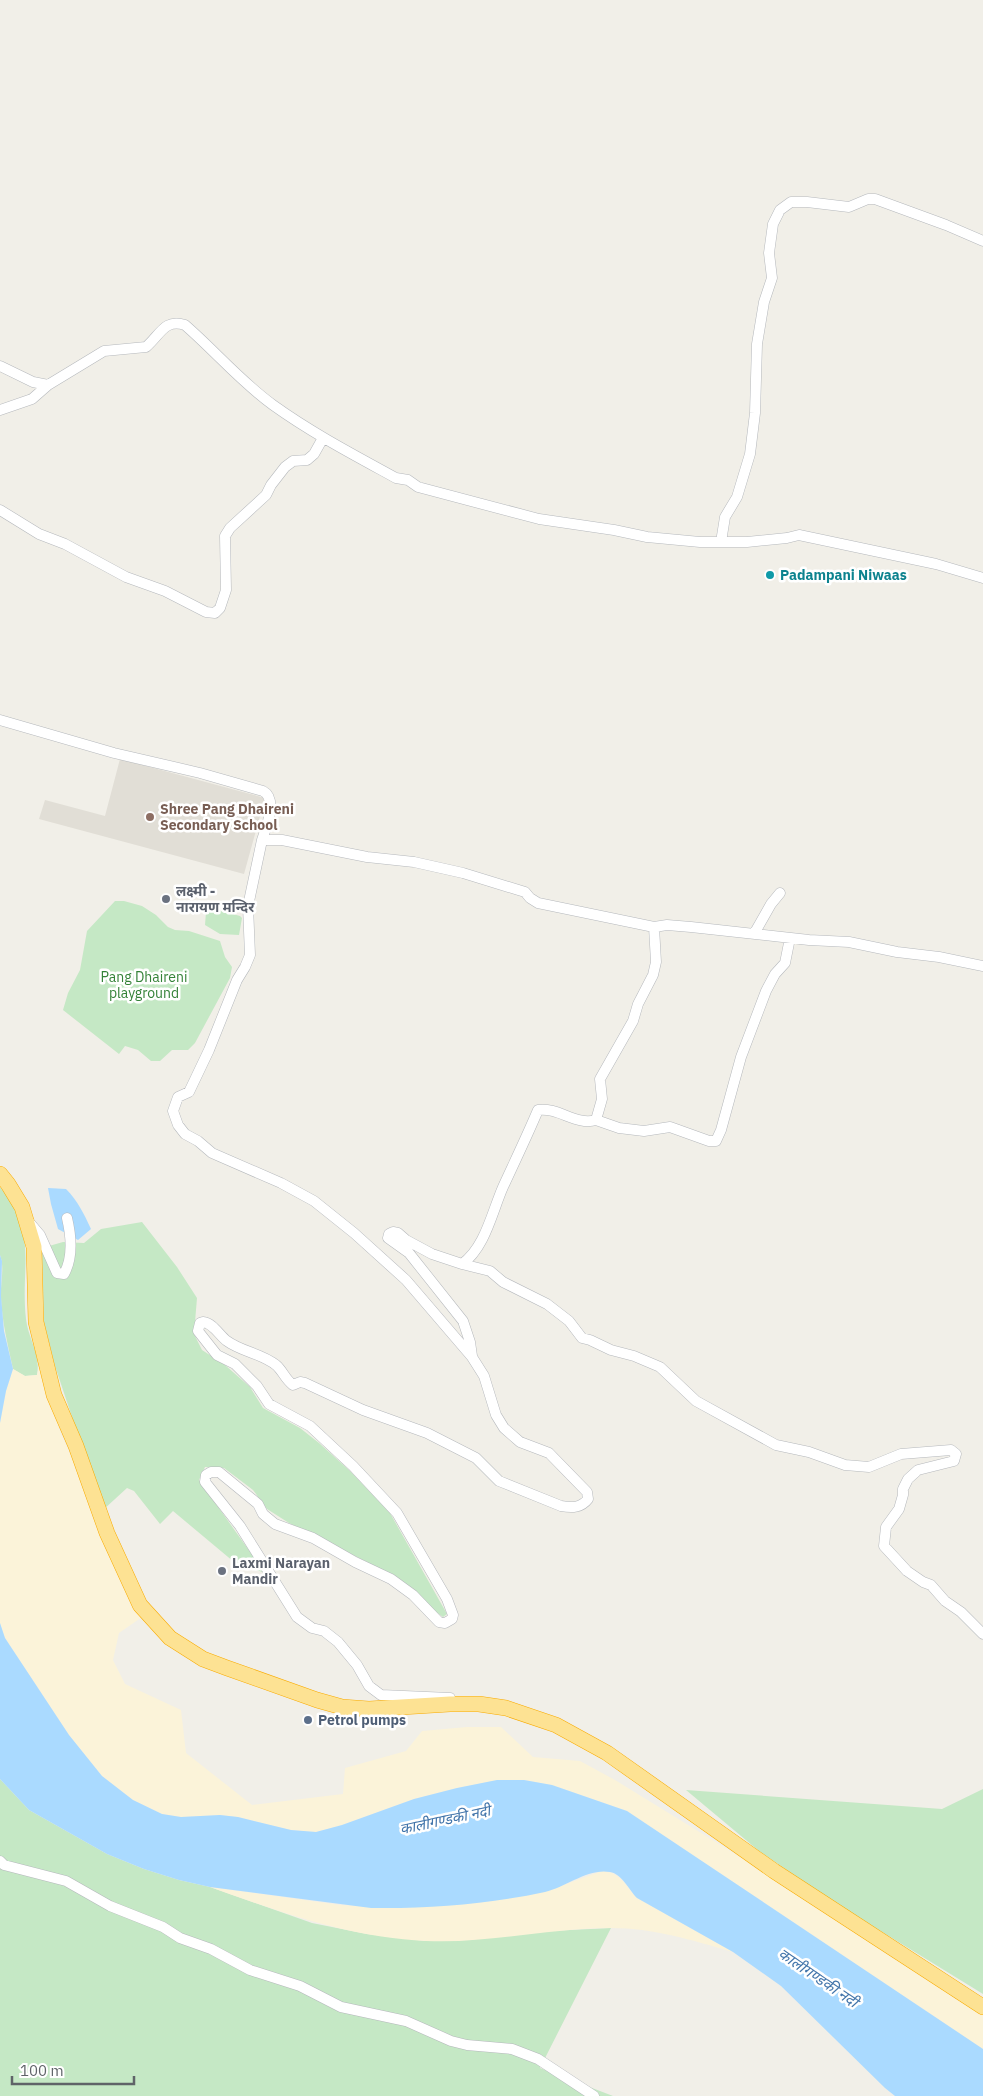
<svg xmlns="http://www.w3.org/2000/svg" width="983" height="2096" viewBox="0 0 983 2096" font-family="'IBM Plex Sans','Noto Sans Devanagari',sans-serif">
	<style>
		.education { fill: #e1ded6 }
		.green { fill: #c5e8c5 }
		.sand { fill: #fbf3d9 }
		.water { fill: #aadaff }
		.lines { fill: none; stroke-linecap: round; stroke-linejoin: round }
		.minor-casing { stroke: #b5b8bc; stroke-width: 11 }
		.highway-casing { stroke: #f9ab00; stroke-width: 16 }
		.minor { stroke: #fff; stroke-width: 10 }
		.highway { stroke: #fde293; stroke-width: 15 }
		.culture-dot { fill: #0f9aa8; stroke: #fff; stroke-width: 2 }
		.education-dot { fill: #8d6e63; stroke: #fff; stroke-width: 2 }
		.worship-dot { fill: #6b7280; stroke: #fff; stroke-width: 2 }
		.service-dot { fill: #5c6f8a; stroke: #fff; stroke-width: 2 }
		.labels { text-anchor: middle; stroke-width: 5; stroke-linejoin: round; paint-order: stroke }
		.culture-label { font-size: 14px; font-weight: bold; fill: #0d838f; stroke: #fff; text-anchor: start }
		.education-label { font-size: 14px; font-weight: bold; fill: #785e54; stroke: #fff; text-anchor: start }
		.worship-label { font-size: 14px; font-weight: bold; fill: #5b616d; stroke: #fff; text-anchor: start }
		.park-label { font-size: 14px; fill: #348238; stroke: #fff }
		.service-label { font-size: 14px; font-weight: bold; fill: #4e5e75; stroke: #fff; text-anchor: start }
		.water-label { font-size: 15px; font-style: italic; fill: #4174aa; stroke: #fff }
	</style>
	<rect width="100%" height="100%" fill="#f1efe8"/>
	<path class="education" d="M120,759l145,39 -21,76 -205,-55 6,-19 60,16z"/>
	<path class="green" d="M115,901h9l18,5 14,9 12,12 7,3 14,1 31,10 5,16 7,10 -2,11 -35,65 -7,7h-16l-12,11h-9l-13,-11 -13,-4 -6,8 -56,-44 5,-17 12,-23 7,-39z
		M211,908l29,8 2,2 -3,17 -19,-1 -15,-9 1,-13z
		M0,1187c39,48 20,79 26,132 2,19 15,36 11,56l-12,1 -12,-7c-5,-24 -11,-47 -12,-71 -1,-14 4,-30 -1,-43z
		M142,1222l35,45 20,31 -3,36 8,16 23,15 25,22 13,21 37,20 19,15 31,28 40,42 57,101 -4,3 -76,-55 -78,-39 -22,-14 -14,-19 -29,-22 -19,-1 -6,13 66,93 -31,-11 -61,-51 -13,13 -26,-33 -7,-3 -24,22 -48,-144 -11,-44 -2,-74 21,-6 21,1 17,-14z
		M0,1779l29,31 78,44 37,15 35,11 31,7 102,36 55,11 58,7 43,-1 81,-9 62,-3 -71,140 73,28h-613z
		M983,1789v205l-143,-88 -81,-55 -73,-61 256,19z"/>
	<path class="sand" d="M39,1365l22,69 84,181 -26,18 -6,27 12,24 56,26 5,43 66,52 91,-11 2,-26 61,-17 16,-20 45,-4h34l32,30 47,4 35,19 195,120 173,115v34l-356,-238 -75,-26 -28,-5h-26l-41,8 -43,11 -72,26 -26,7 -25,-2 -53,-13 -18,-2 -39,2 -19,-3 -29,-14 -31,-24 -33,-41 -64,-97 -5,-15v-200l6,-32 7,-22 12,7 12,-1z
		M602,1871c20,2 22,14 35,27l96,54c-42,-12 -79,-24 -122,-24 -62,0 -123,16 -185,13 -76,-3 -146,-29 -216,-54l130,18 57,3 88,-6 62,-11z"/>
	<path class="water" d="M48,1188l18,1c12,12 18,25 25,40l-13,11 -20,-11 -7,-25z
		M0,1255l2,6 -1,35 3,35 9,38 -7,22 -6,32z
		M0,1623l5,15 64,97 33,41 31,24 29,14 19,3 39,-2 18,2 53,13 25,2 26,-7 72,-26 43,-11 40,-8h27l28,5 75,26 356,238v47h-88l-10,-8 -104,-102 -48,-34 -96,-54c-8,-8 -15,-24 -27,-26 -22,-4 -44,15 -65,20 -56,12 -117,17 -174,16l-161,-21 -31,-7 -35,-11 -37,-15 -78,-44 -29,-31z"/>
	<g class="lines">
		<g class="minor-casing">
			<path id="minor" d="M0,366l33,16 15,3
				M0,410l32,-11 16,-14 56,-34 42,-4c14,-12 19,-29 39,-22 30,26 56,57 88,80 39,28 81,50 123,73l12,2 10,7 121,32 75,11 33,7 53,5h47l40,-4 12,-3 137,29 47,14
				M0,510l39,24 26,10 61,33 39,14 41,21 9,1 5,-5 6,-18 -1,-54 5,-8 36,-33 5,-10 14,-18 8,-6 14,-1 7,-6 9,-16
				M721,542l4,-25 12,-20 13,-43 5,-41 2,-69 7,-42 8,-24 -3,-25 4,-29 7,-14 11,-8h16l42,5 19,-8h7l71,26 37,16
				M0,720l114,33 86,20 63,18c15,8 3,37 -1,49
				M654,927l2,35 -3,13 -15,29 -5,17 -33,58 2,20 -6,21c-20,6 -37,-13 -58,-10 -11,26 -23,51 -35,77 -11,25 -18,61 -41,77l28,7 13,11 44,22 22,17 13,17 8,2 21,10 23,6 26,11 36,34 80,44 33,7 36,13 24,2 32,-13 50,-4 5,4 -2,7 -36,9 -10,9 -5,10v6l-4,14 -13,18 -2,19 23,25 16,11 8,3 14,16 16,11 22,22
				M754,934l17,-30 9,-11
				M596,1120l23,8 25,3 26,-4 39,14h7l5,-11 20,-73 25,-66 9,-17 10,-11 5,-25
				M29,1222l11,13 17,38 7,1c9,-16 7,-39 3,-56
				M462,1264l-30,-10 -26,-14 -8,-7 -5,-1 -4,2 -1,4 21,15 54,68 7,21 2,14
				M451,1703l-1,-5 -69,-3 -12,-9 -12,-21 -19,-23 -14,-11 -12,-3 -15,-11 -57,-91 -35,-44 1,-7 5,-3h8l39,32 5,10 12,10 38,14 42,24 36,17 22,16 26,27 6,1 7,-4 1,-4 -6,-16 -50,-86 -44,-47 -43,-40 -41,-22 -12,-18 -22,-22 -18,-9 -19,-24 2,-8 3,-1c10,1 16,13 24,19 15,11 34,12 49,24 7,6 9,14 17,20l7,-3 5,1 58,27 64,23 49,25 23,23 62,25c11,2 20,2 27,-7l-1,-7 -38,-39 -29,-11 -16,-14 -8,-13 -12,-39 -12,-19 -66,-77 -52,-47 -40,-32 -33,-18 -69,-30 -14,-12 -13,-7 -7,-9 -5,-14 5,-14 11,-5 20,-42 28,-70 8,-13 5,-12 -2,-49 14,-66h20l85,17 47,5 49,11 62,19 5,6 8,5 116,24 13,-2 24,2 118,13 40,2 48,10 42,5 44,9
				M0,1861l4,4 62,16 44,25 53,21 17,11 31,11 39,21 50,16 41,21 65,14 45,20 16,4 45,4 26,10 56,37"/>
		</g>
		<g class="highway-casing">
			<path id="highway" d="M0,1174l8,10 14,23 12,40 2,75 18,73 22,51 31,87 33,72 30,33 33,21 24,9 90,32 25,7 27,2 81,-5h29l27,4 50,17 51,28 167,118 209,136"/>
		</g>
		<use href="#minor" class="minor"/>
		<use href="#highway" class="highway"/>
	</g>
	<circle class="culture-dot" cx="770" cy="575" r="5"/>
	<circle class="education-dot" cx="150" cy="817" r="5"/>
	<g class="worship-dot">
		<circle cx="166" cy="899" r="5"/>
		<circle cx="222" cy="1571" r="5"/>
	</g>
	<circle class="service-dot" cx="308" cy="1720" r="5"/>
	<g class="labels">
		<g class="culture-label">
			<text x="780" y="580">Padampani Niwaas</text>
		</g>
		<g class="education-label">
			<text x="160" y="814">Shree Pang Dhaireni<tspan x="160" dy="16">Secondary School</tspan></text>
		</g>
		<g class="worship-label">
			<text x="176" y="896">लक्ष्मी -<tspan x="176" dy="16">नारायण मन्दिर</tspan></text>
			<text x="232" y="1568">Laxmi Narayan<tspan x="232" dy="16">Mandir</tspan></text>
		</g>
		<g class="park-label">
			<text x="144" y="982">Pang Dhaireni<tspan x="144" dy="16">playground</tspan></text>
		</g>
		<g class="service-label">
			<text x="318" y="1725">Petrol pumps</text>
		</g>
		<g class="water-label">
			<text transform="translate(445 1820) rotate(-12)" y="5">कालीगण्डकी नदी</text>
			<text transform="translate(818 1978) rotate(34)" y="5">कालीगण्डकी नदी</text>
		</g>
	</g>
	<path d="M12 2076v8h122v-8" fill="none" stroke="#5f6368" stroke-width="2.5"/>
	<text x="20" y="2076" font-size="15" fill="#5f6368" stroke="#ffffff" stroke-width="4" paint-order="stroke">100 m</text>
</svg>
